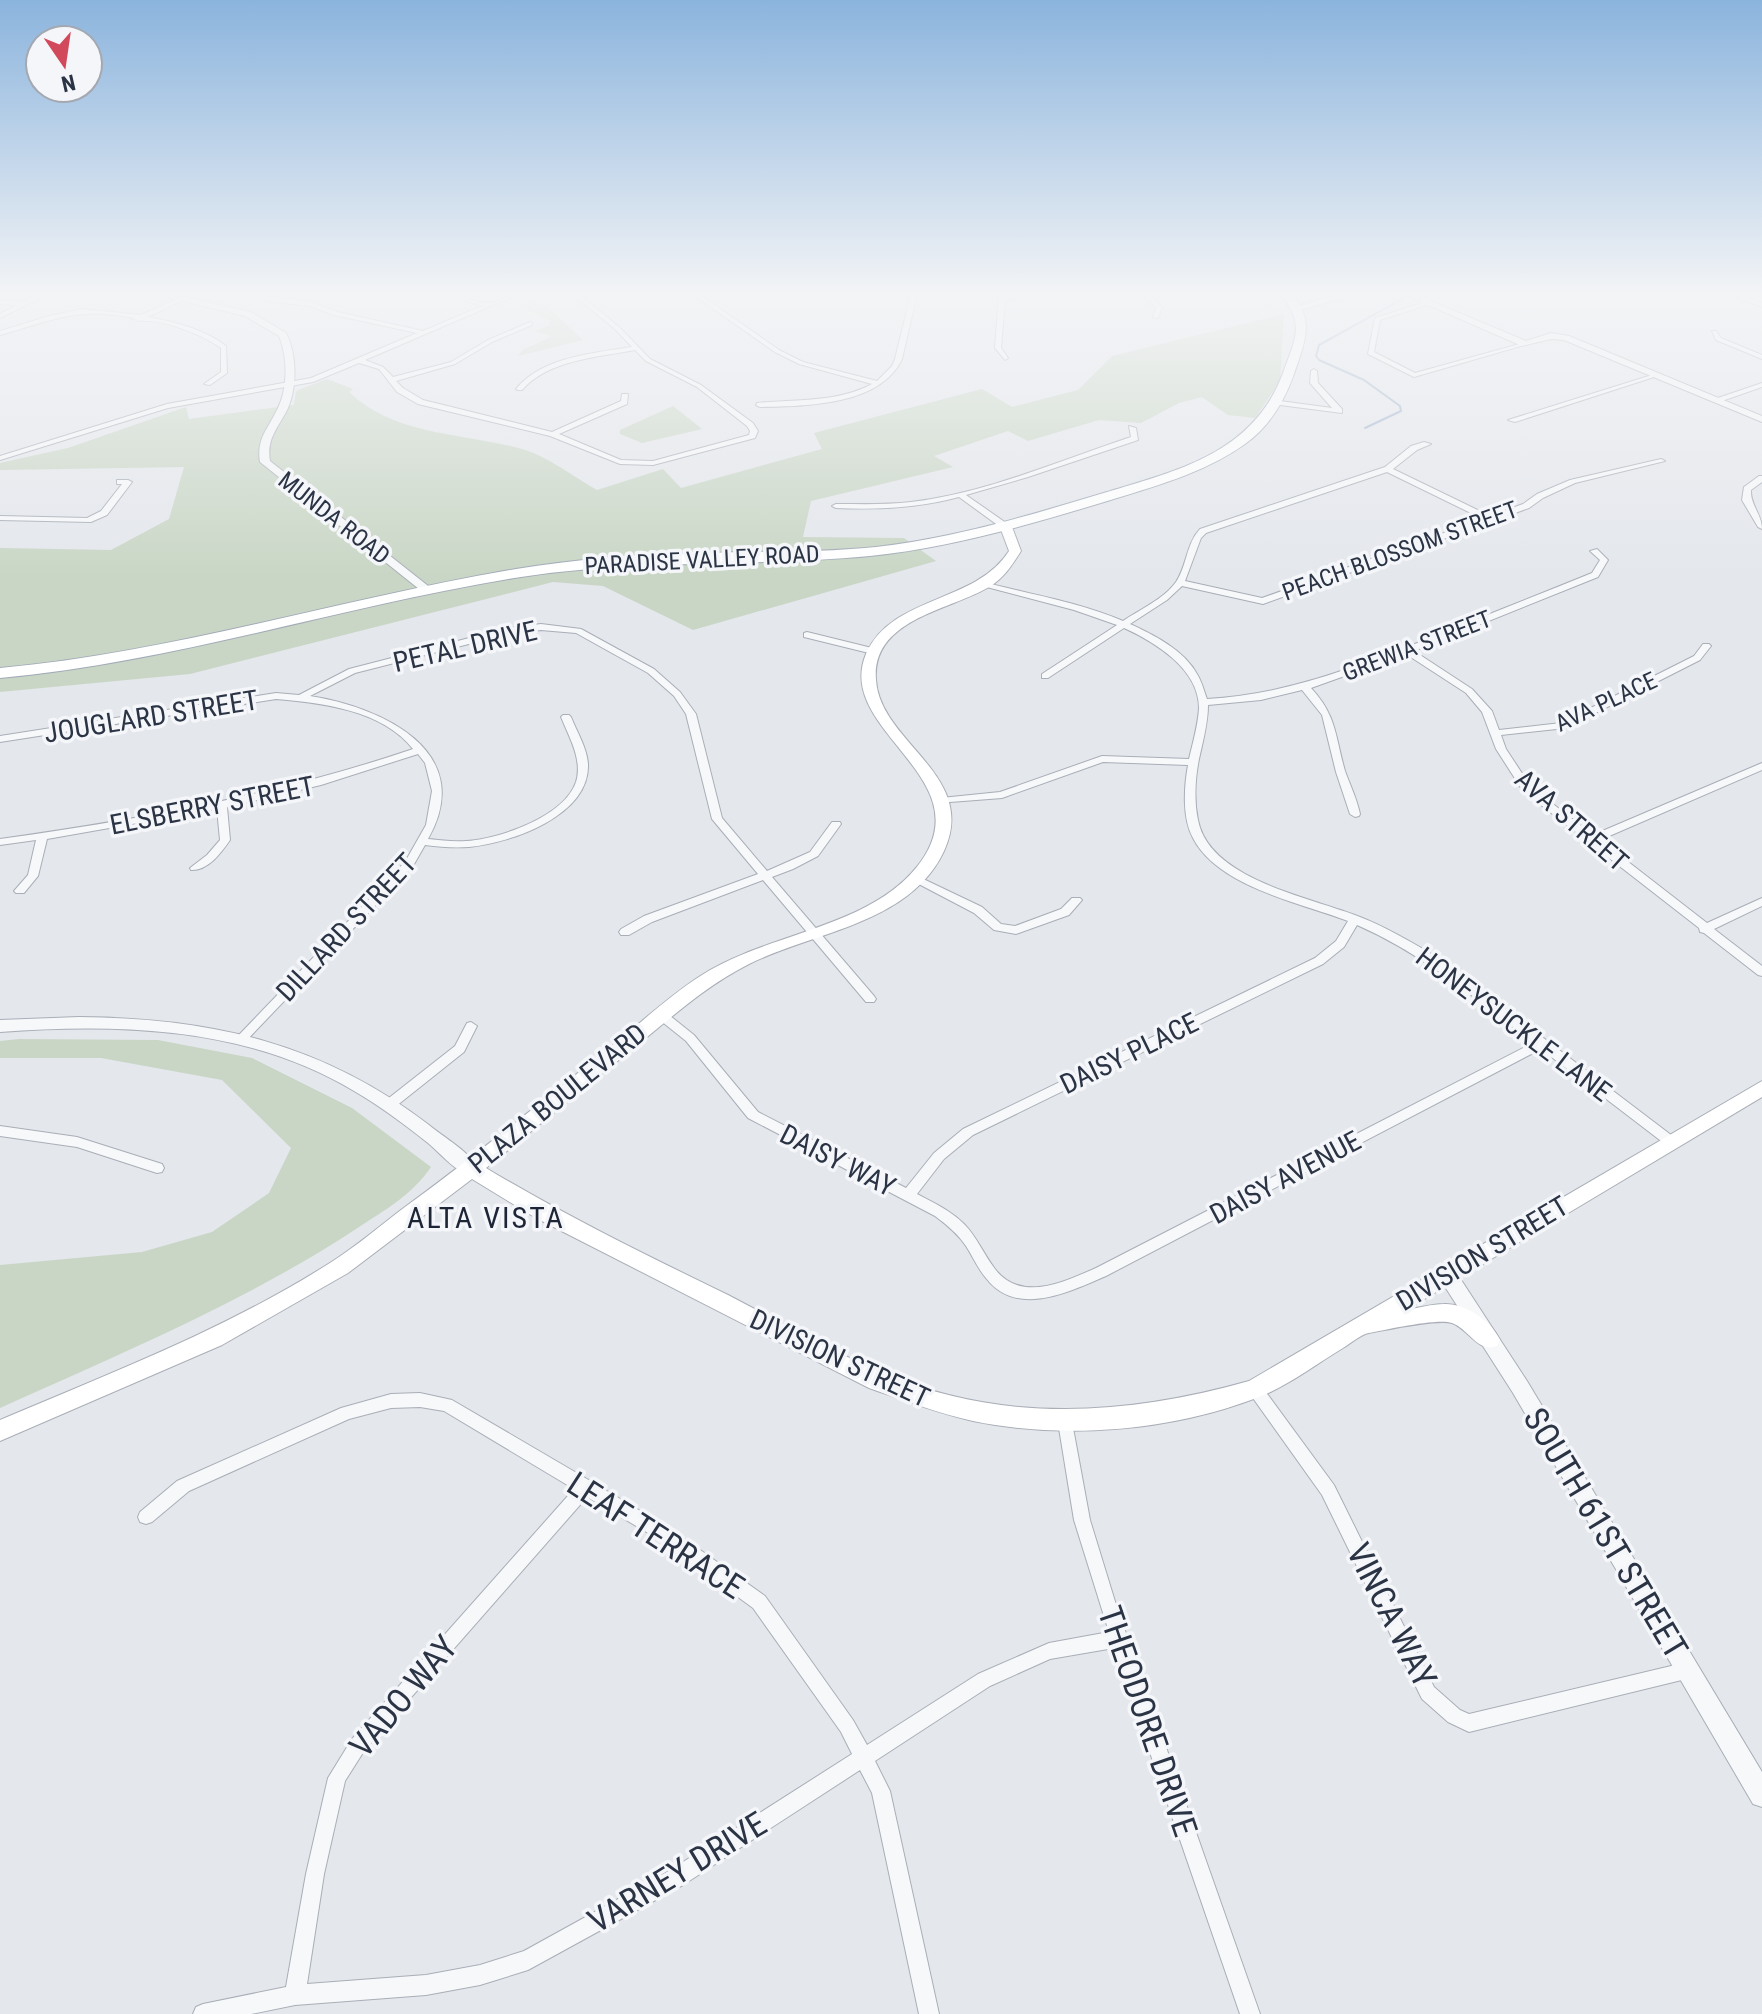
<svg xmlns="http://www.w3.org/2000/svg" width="1762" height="2014" viewBox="0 0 1762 2014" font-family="'Roboto Condensed',sans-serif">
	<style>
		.green { fill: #c9d6c5 }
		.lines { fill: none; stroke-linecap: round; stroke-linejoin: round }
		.stream { stroke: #9fb4cc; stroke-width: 2 }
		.minor-casing { stroke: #a9aeb7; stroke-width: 2 }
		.tertiary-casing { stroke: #a9aeb7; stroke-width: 2 }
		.secondary-casing { stroke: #a9aeb7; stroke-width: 2 }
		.primary-casing { stroke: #a3abb8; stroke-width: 2 }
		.minor { fill: #f7f8fa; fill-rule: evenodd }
		.tertiary { fill: #f7f8fa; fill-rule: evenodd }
		.secondary { fill: #fff; fill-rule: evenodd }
		.primary { fill: #fff; fill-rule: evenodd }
		.labels { text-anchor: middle; stroke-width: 7; stroke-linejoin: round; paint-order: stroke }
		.far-street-label { font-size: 24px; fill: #2b3445; stroke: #f4f6f9 }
		.street-label { font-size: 28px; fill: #2b3445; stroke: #f4f6f9 }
		.neighbourhood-label { font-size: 30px; letter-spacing: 2px; fill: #1d2536; stroke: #f4f6f9 }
		.near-street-label { font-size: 34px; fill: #2b3445; stroke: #f4f6f9 }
	</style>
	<rect width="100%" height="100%" fill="#e4e7ec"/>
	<path class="green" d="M532,301l19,9 32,30 -65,16 5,-6 29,-14 -18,-5 16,-6v-4l-28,-14z
		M1284,314l-4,67 -25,37 -27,-3 -26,-18 -23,6 -38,20 -42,-3 -71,21 -20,-10 -74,25 19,11 -142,34 -8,36 101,1 32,23 -243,69 -90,-44 -50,-4 -363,92 -190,18v-144l111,2 58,-31 15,-52 -184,3v-7l68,-15 118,-41 3,12 105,-14 2,-14 31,-12 26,10 -4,3c45,44 115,41 173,57 25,7 52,28 75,41l66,-21 18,19 141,-39 -8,-16 168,-44 30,18 66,-17 34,-34z
		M673,406l29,23 -60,14 -22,-9v-4z
		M19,1039l139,1 94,18 100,50 79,59c-19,28 -46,43 -75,62 -111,73 -235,124 -356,179v-143l142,-13 70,-20 57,-39 22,-45 -69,-68 -121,-22h-101v-17z"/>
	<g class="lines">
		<path class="stream" d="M1365,428l36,-17 -1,-5 -36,-26 -45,-20 -3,-4 3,-11 87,-48"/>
		<g class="minor-casing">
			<path id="minor" d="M40,294h8l-48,24v-4l17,-9 -17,-1v-4l23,2z
				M251,294l60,8 27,10 85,19 59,-25 -35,-12c14,0 27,9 40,9 10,0 20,-9 32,-9l-154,66 18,7 10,10 58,-15 37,-22 42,-18 2,1v2l-40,17 -37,22 -59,17 7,7 20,12 129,32 69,-31 1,-7h6l-1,10 -68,30 62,26 32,1 96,-26 1,-4 -3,-5 -50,-39 -51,-26 -11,-11c-37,7 -87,10 -113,40h-4l-2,-1c26,-32 78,-36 116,-42l-17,-18 -43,-35h7l40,33 31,32 51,26 52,38 5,8 -3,7 -102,27 -33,-1 -70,-28 -132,-32 -21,-12 -18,-23 -20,-6 -46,19 -145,26 -168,52v-4l167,-52 144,-26 106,-45 -83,-18 -24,-9 -44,-5z
				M692,294h7l80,56 24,12 74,19 15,-15 3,-7 16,-65h6l-15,65c-22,47 -97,47 -142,48l-4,-2 1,-2c39,-4 80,0 115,-19l-73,-20 -24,-12z
				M999,294l6,1 64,-1 -3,2 -61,3 -4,49 7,10 -3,2 -10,-12z
				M1143,294h7l12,14 -4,10 -5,-1 3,-9z
				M1730,294h9l23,9v4z
				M180,298l5,1 -37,18c27,5 56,12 78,29l1,27 -17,12 -6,-1 17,-12v-24c-19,-14 -61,-30 -83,-27 -5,-4 -15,-5 -24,-6 -42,-6 -74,9 -114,20v-4l49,-15 34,-7 58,6z
				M1428,301l2,1v2l-50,16 -6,32 41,21 108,-30 5,1 -114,33 -46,-23 7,-36z
				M1712,331h4l5,7 41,17v4l-46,-19z
				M1314,369l3,2 1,12 24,26v4l-62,-8 -4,-2 4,-2 52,7 -22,-25 1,-12z
				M1652,375l5,1 -142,46 -7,-2z
				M1762,383v4l-43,15 -7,-2z
				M1129,426l7,2 2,12 -110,37 -62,18 43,30v4h-6l-44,-32c-41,11 -81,13 -123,11l-4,-2 4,-2c25,0 50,1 75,-2 75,-9 148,-41 220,-65z
				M1424,442l7,2 -14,6 -24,19 97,47 33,-12 14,-10 33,-14 91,-21 4,2 -90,22 -32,15 -14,10 -266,96 -81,-18 -15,14 -37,24c24,11 54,26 67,50 5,8 7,17 10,25 76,-4 143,-30 213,-57 57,-23 115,-46 172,-69l8,-13 -10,-9 7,-2 11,11 -10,17 -184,74 58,38 20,22 7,19 62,-7 133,-67 9,-12h6l2,2 -11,14 -134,68 -65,7 5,14 25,38 62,48 169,-72v7l-162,70 107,83 55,-25v8l-48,23 48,37v10l-4,-1 -54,-42 -4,-1 -1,-4 -176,-137 -27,-42 -14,-37 -16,-19 -60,-39 -95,34c26,28 24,48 34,83 5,14 12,28 15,43l-1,2 -4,1 -5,-3 -14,-42 -14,-57 -20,-25 -41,10 -53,5c0,18 -5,36 -9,54 -4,20 -5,42 -1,61 11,60 115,78 162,97 28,11 55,27 81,43l234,178 2,3 -2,3h-10l-124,-95 -435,227c-37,16 -90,42 -120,2 -8,-9 -13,-21 -20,-32 -8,-12 -19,-21 -31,-30l-187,-98 -62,-77 -30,-24 -2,-3 2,-3h8l30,24 64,77 148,76 28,-35 29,-24 352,-171 21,-17 12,-20c-47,-18 -130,-34 -155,-83 -11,-20 -9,-51 -5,-73l-85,-3 -101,36 -65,5 -1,-2 1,-2 4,-1 59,-6 102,-36 87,3c4,-17 9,-34 10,-51 0,-39 -44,-66 -75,-80l-76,50h-6v-4l75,-49 -43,-15 -95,-25 4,-3c46,12 96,20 140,39 16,-11 41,-22 53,-39 11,-16 10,-38 24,-53l185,-62 26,-21zM1387,472l96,47 -221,79 -77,-17 16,-43 5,-5zM1357,925c66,29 120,74 176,118l-437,225c-32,14 -75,35 -101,1 -11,-14 -18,-32 -31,-45 -14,-14 -30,-21 -47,-30l27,-35 29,-24 350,-171 21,-17z
				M1759,476h3v6l-11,8c-1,15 11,24 11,39l-4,-2 -16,-27 2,-13z
				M117,480h11l4,2 -25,33 -16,7 -91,-2v-4l87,2 14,-7 21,-27h-5z
				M541,624l40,5 73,40 26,23 16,22 26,104 45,53 43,-19 22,-30h8l1,2 -23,32 -25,13 -21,8 102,119 2,3 -2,3h-8l-103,-122 -111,42 -23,13h-8l-2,-3 2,-3 23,-13 114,-42 -46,-55 -26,-105 -12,-18 -26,-23 -72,-40 -35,-3 -33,4 -153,39 -45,23c71,11 168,55 118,143 13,1 25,3 38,2 33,-2 98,-24 110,-59 7,-22 -7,-45 -15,-65l2,-2h6l2,2c6,15 16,31 17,47 2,52 -78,79 -119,83 -15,1 -29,0 -44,-2l-12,21 -168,176h-8l-2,-3 170,-177 21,-37 6,-34 -7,-28 -7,-9 -97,31 -94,22 3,33c-9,13 -22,31 -39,30l-1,-2 17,-13 13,-15 -3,-31 -170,30 -9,37 -14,17h-8l-2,-2 14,-16 8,-35 -36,5v-6c141,-20 278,-44 413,-90 -31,-39 -90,-46 -137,-50l-276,43v-6l276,-43 23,2 50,-26 159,-41z
				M807,632l69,17 2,2 -5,3 -69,-17v-4z
				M917,876l65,31 19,17 14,2 46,-17 11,-11h8l2,2 -13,15 -53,19 -22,-4 -20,-17 -61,-32 -1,-2 1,-2z
				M471,1022l6,4 -13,26 -69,55h-10l-1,-3 1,-3 70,-55 12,-23z
				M0,1126l77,11 85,27 2,4 -2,4 -5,1 -80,-26 -77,-11z
				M1255,1383l5,1 74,101 100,202 26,23 9,4 219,-52 6,3 3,6 -3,6 -225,55 -21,-10 -26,-23 -100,-204 -72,-101 -3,-5 3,-5z
				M420,1393l32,7 140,82 80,48 93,66 88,124 14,25 111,-71 71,-31 60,-11 -35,-112 -16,-98 3,-5 5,-2 5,2 19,103 27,88 143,406h-20l-126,-366 -64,11 -60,27 -115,75 15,30 49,223h-20l-47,-221 -12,-23 -177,115 -155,85 -48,15 -54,10 -131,10 -44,9h-58l3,-7 7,-3 83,-17 20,-113 22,-96 24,-39 222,-250 -130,-78 -24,-4 -29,1 -42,11 -160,72 -37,31 -6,2 -6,-2 -2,-5 2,-5 37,-31 164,-73 50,-14zM587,1497l73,43 93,68 88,124 11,22 -183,117 -145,80 -44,14 -54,10 -119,9 17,-110 21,-93 19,-30z"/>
		</g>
		<g class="tertiary-casing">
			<path id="tertiary" d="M153,294h16l82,18 35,21c11,21 11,54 2,75 -9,19 -22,30 -18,53l162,128v4h-8l-164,-131c-4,-23 8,-33 17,-52 11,-21 11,-52 2,-74l-34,-20z
				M1403,294h11l112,47 25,-8 18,3 193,80v6l-198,-82 -13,-1 -29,7z
				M79,1017c132,1 243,26 350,108 16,13 40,27 51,44l-3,5c-5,1 -6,3 -11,0 -14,-6 -26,-21 -38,-31 -24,-19 -48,-37 -74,-52 -106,-64 -234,-68 -354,-59v-12z
				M1447,1266l7,3 73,112 235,391v35l-9,-3 -240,-411 -73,-114 -2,-5 2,-5z"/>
		</g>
		<g class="secondary-casing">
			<path id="secondary" d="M1340,294h17l-57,16 -5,-3z
				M1006,523l6,4 9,24c-9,14 -17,27 -32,36 -38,23 -118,32 -113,93 4,63 103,95 68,171 -34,73 -131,81 -195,113 -42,21 -76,52 -113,82 -50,41 -100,81 -150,122 78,47 160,87 242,127 52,27 104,57 158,79 118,50 242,41 363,7l513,-300v16l-356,213c12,-2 26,-6 38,-6 21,-1 47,17 56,36l-3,6c-20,7 -28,-17 -45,-23 -15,-5 -66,7 -83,10 -8,1 -19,11 -26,15 -27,16 -55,38 -84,49 -88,34 -194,43 -286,24 -36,-8 -70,-21 -104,-33l-333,-170 -64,-39 -124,94 -126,72 -222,96v-21c113,-48 229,-92 333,-159 25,-16 48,-36 72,-54 71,-52 139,-107 208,-162 29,-23 57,-50 89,-70 63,-41 165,-47 214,-107 73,-89 -83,-136 -50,-214 26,-59 109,-50 143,-103l-9,-24z"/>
		</g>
		<g class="primary-casing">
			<path id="primary" d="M1280,294h11c25,25 13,50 3,80 -10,28 -25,53 -49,70 -42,30 -93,43 -141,58 -76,23 -154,46 -234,54 -116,11 -232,3 -349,21 -176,28 -341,84 -521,101v-10c176,-16 343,-70 516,-99 62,-10 124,-15 187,-16 57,-2 115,0 173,-6 79,-9 155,-32 231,-55 73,-22 147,-40 176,-119 12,-34 23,-49 -3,-79z"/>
		</g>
		<use href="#minor" class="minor"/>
		<use href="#tertiary" class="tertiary"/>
		<use href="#secondary" class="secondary"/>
		<use href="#primary" class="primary"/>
	</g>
	<linearGradient id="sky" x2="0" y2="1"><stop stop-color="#8bb4dd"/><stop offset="0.51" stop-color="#f3f4f6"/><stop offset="1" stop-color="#f3f4f6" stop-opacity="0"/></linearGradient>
	<rect width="1762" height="576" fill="url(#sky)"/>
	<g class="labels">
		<g class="far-street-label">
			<text transform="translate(334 518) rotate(38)" y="8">MUNDA ROAD</text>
			<text transform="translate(1400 551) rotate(-20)" y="8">PEACH BLOSSOM STREET</text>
			<text transform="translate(702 560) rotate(-3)" y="8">PARADISE VALLEY ROAD</text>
			<text transform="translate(1417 646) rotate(-21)" y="8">GREWIA STREET</text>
			<text transform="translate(1606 702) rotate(-25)" y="8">AVA PLACE</text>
		</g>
		<g class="street-label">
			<text transform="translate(465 646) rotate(-13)" y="10">PETAL DRIVE</text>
			<text transform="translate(151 716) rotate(-9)" y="10">JOUGLARD STREET</text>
			<text transform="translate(212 805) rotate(-11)" y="10">ELSBERRY STREET</text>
			<text transform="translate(1572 820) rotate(41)" y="10">AVA STREET</text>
			<text transform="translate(346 927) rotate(-47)" y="10">DILLARD STREET</text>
			<text transform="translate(1514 1024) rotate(37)" y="10">HONEYSUCKLE LANE</text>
			<text transform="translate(1129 1053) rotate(-26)" y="10">DAISY PLACE</text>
			<text transform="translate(557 1098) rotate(-39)" y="10">PLAZA BOULEVARD</text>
			<text transform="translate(838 1160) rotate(27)" y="10">DAISY WAY</text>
			<text transform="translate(1285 1177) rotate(-28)" y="10">DAISY AVENUE</text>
			<text transform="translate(1482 1253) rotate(-31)" y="10">DIVISION STREET</text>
			<text transform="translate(840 1358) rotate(25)" y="10">DIVISION STREET</text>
		</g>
		<g class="neighbourhood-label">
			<text x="486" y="1228">ALTA VISTA</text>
		</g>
		<g class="near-street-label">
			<text transform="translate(1606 1533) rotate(59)" y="12">SOUTH 61ST STREET</text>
			<text transform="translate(656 1535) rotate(33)" y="12">LEAF TERRACE</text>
			<text transform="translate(1392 1615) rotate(63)" y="12">VINCA WAY</text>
			<text transform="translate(403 1696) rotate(-50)" y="12">VADO WAY</text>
			<text transform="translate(1148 1721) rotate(71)" y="12">THEODORE DRIVE</text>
			<text transform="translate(677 1872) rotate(-31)" y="12">VARNEY DRIVE</text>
		</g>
	</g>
	<g transform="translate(64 64) rotate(167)"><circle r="38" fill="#f4f6f9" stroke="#a4a8b1" stroke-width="2"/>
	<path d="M0-6L14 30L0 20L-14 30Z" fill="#d1495b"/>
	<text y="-12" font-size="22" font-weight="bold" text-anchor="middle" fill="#2b3445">N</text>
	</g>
</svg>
